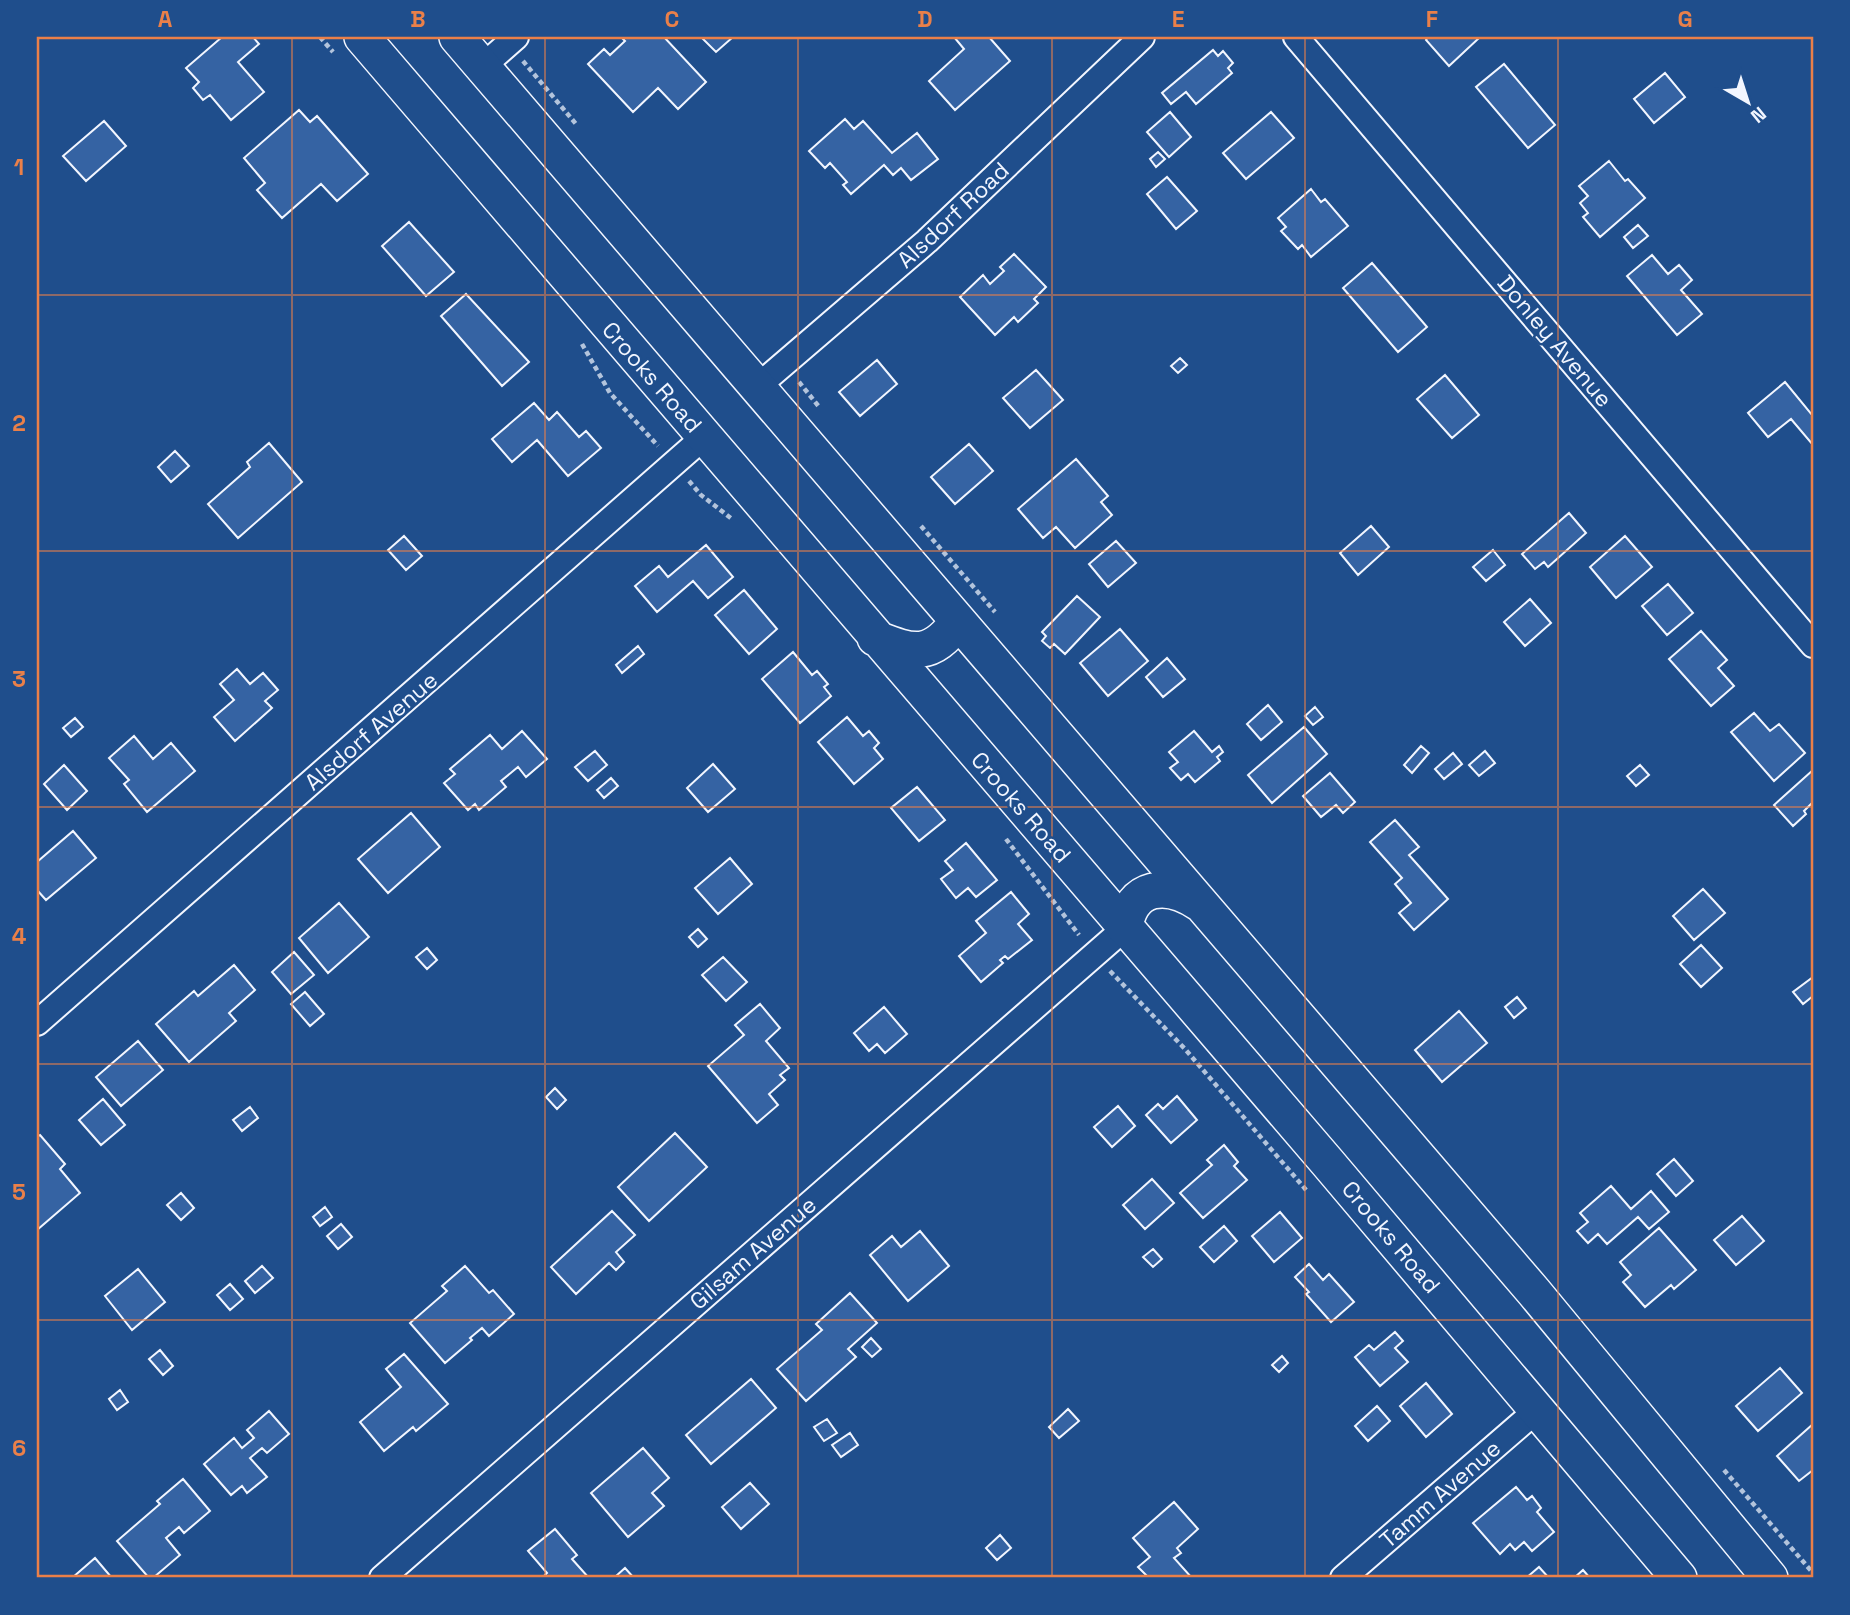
<svg xmlns="http://www.w3.org/2000/svg" width="1850" height="1615" viewBox="0 0 1850 1615" font-family="'Space Grotesk',sans-serif">
	<style>
		.building { fill: #3563a3; stroke: #f2f6ff; stroke-width: 2 }
		.lines { fill: none; stroke-linecap: round; stroke-linejoin: round }
		.street-casing { stroke: #f2f6ff; stroke-width: 28 }
		.secondary-casing { stroke: #f2f6ff; stroke-width: 38 }
		.path { stroke: #b3c4dc; stroke-width: 4.5; stroke-dasharray: 5 3.5; stroke-linecap: butt }
		.street { stroke: #1f4e8c; stroke-width: 24 }
		.secondary { stroke: #1f4e8c; stroke-width: 35 }
		.grid { fill: none; stroke: #ea8049; stroke-width: 2; stroke-opacity: 0.55 }
		.labels { text-anchor: middle; stroke-width: 5; stroke-linejoin: round; paint-order: stroke }
		.street-label { font-size: 23px; fill: #f2f6ff; stroke: #1f4e8c }
		.neatline { fill: none; stroke: #ea8049; stroke-width: 2.5 }
		.grid-label { font-size: 23px; text-anchor: middle; font-weight: bold; fill: #ea8049 }
	</style>
	<rect width="100%" height="100%" fill="#1f4e8c"/>
	<path class="building" d="M222,37h31l6,7 -21,18 26,30 -33,28 -21,-25 -7,5 -10,-12 6,-6 -13,-14z
		M621,37h43l42,45 -28,27 -20,-21 -25,24 -45,-48 16,-15 6,6 15,-14z
		M701,37h32l-17,15z
		M989,37l21,24 -55,49 -26,-29 35,-32 -10,-12z
		M1428,37h50l1,1 -30,28 -23,-26z
		M1213,50l5,6 5,-5 10,12 -5,5 4,5 -36,31 -10,-12 -15,12 -9,-11z
		M1504,64l51,61 -27,23 -52,-61z
		M1665,73l20,24 -31,26 -20,-24z
		M299,110l11,12 7,-6 51,58 -31,27 -16,-17 -39,34 -25,-28 8,-7 -21,-25z
		M1170,112l21,25 -22,20 -22,-25z
		M1271,112l23,26 -48,41 -23,-26z
		M845,119l9,10 9,-8 29,32 25,-20 21,26 -27,21 -10,-12 -8,7 -9,-10 -33,29 -8,-9 4,-3 -17,-19 -5,5 -16,-17z
		M104,121l22,25 -40,35 -23,-25z
		M1158,152l7,7 -9,8 -6,-8z
		M1609,161l16,20 3,-2 17,19 -45,39 -17,-20 5,-4 -8,-10 8,-7 -9,-10z
		M1167,177l30,34 -21,18 -29,-35z
		M1311,189l10,13 4,-3 23,27 -37,31 -9,-12 -4,4 -17,-18 5,-4 -8,-9z
		M409,222l45,50 -28,24 -44,-50z
		M1638,225l10,11 -15,12 -9,-11z
		M1014,254l32,33 -12,12 4,4 -20,19 -4,-5 -19,18 -35,-38 23,-22 7,9 14,-13 -4,-4z
		M1652,255l16,19 11,-9 13,15 -11,10 21,24 -25,21 -50,-59z
		M1372,263l55,64 -29,25 -55,-64z
		M466,294l63,68 -27,24 -61,-70z
		M1180,358l7,7 -9,8 -7,-7z
		M877,360l20,24 -37,32 -21,-24z
		M1036,370l27,30 -33,28 -27,-30z
		M1445,375l34,40 -27,23 -35,-39z
		M1785,382l28,34v29l-22,-26 -23,18 -20,-24z
		M534,403l15,17 8,-8 22,25 7,-6 15,17 -33,28 -31,-36 -25,22 -20,-23z
		M269,443l33,39 -64,56 -30,-34 42,-37 -3,-5z
		M969,444l24,27 -38,33 -24,-27z
		M175,451l14,15 -18,16 -13,-15z
		M1076,459l32,37 -7,6 11,13 -37,33 -19,-21 -13,11 -25,-29z
		M1569,513l17,20 -38,34 -4,-5 -9,7 -13,-15z
		M1371,526l18,21 -31,28 -18,-22z
		M404,536l18,20 -16,14 -18,-20z
		M1625,536l27,31 -36,31 -26,-31z
		M1116,541l20,22 -28,24 -19,-23z
		M706,545l27,32 -25,21 -15,-17 -36,31 -22,-26 24,-20 9,11z
		M1493,550l12,15 -19,16 -13,-14z
		M1668,584l25,29 -26,22 -25,-29z
		M744,590l33,39 -28,25 -34,-39z
		M1077,596l23,21 -35,37 -11,-10 -4,4 -8,-7 4,-5 -4,-4z
		M1530,599l21,24 -26,23 -21,-24z
		M1120,629l28,32 -40,35 -28,-33z
		M1701,631l26,29 -9,8 16,18 -23,20 -42,-47z
		M638,646l6,8 -22,19 -6,-8z
		M793,652l19,23 5,-4 11,13 -4,3 7,9 -31,27 -38,-44z
		M1167,658l18,21 -22,18 -17,-20z
		M237,669l13,15 13,-11 15,17 -13,11 7,7 -37,33 -21,-24 20,-17 -14,-16z
		M1268,705l14,17 -21,18 -14,-16z
		M1315,707l8,10 -10,8 -8,-9z
		M1754,713l16,18 9,-7 26,29 -31,28 -43,-49z
		M847,717l16,19 6,-5 10,12 -5,5 9,11 -29,25 -36,-42z
		M75,718l8,9 -12,10 -8,-9z
		M1304,727l23,27 -55,49 -24,-28z
		M522,731l25,28 -21,18 -8,-10 -17,14 5,6 -27,23 -4,-6 -7,6 -24,-27 11,-9 -5,-5 40,-34 12,14z
		M1194,731l18,21 7,-6 4,6 -6,5 3,4 -25,21 -7,-8 -7,6 -11,-12 8,-6 -9,-10z
		M134,736l19,23 18,-16 24,28 -48,41 -23,-28 5,-4 -20,-22z
		M1421,746l8,7 -17,20 -8,-8z
		M595,751l12,14 -19,16 -13,-14z
		M1485,751l10,12 -16,13 -10,-11z
		M1453,753l9,11 -18,15 -9,-10z
		M713,764l22,25 -27,23 -21,-24z
		M64,765l23,26 -20,19 -23,-26z
		M1640,765l9,10 -13,11 -9,-10z
		M1813,770v32l-9,9 2,3 -13,12 -19,-21z
		M1330,773l25,29 -12,11 -7,-8 -15,12 -18,-21z
		M611,778l7,8 -14,12 -7,-8z
		M917,787l28,33 -26,21 -28,-33z
		M411,813l29,34 -52,46 -30,-34z
		M1395,820l24,27 -10,8 39,44 -34,31 -15,-17 12,-10 -16,-19 7,-6 -32,-36z
		M73,831l23,27 -50,42 -9,-10v-28z
		M966,843l31,37 -21,17 -8,-9 -12,10 -15,-19 12,-9 -8,-9z
		M730,858l22,26 -34,30 -23,-26z
		M1703,889l22,24 -31,27 -21,-24z
		M1011,892l18,22 -11,10 14,16 -24,19 -3,-3 -5,4 3,3 -22,19 -22,-26 27,-23 -10,-12z
		M339,903l30,34 -41,36 -29,-35z
		M698,929l9,10 -9,8 -9,-10z
		M1701,945l21,23 -21,19 -21,-23z
		M427,948l10,12 -10,9 -11,-12z
		M294,952l20,23 -23,19 -19,-22z
		M723,957l24,25 -21,19 -24,-26z
		M234,965l21,25 -26,23 7,8 -47,41 -33,-38 38,-33 4,5z
		M1813,977v19l-10,8 -10,-12z
		M305,992l19,22 -14,12 -19,-22z
		M1517,997l9,11 -12,10 -9,-11z
		M760,1004l20,24 -14,13 23,27 -9,7 5,5 -16,14 9,11 -21,18 -49,-57 36,-31 -9,-10z
		M884,1007l23,27 -22,19 -8,-9 -8,7 -15,-18z
		M1459,1011l28,32 -45,39 -27,-32z
		M138,1041l25,29 -42,36 -25,-29z
		M555,1088l11,12 -9,9 -11,-12z
		M1177,1096l20,24 -26,23 -25,-28 12,-11 5,5z
		M103,1099l22,26 -24,20 -22,-25z
		M1118,1106l17,20 -23,21 -18,-20z
		M250,1107l8,11 -16,13 -9,-11z
		M675,1133l32,34 -58,54 -31,-34z
		M40,1135l25,29 -5,5 20,24 -43,37v-93z
		M1224,1145l14,17 -4,4 13,14 -44,38 -23,-25 32,-28 -5,-5z
		M1674,1159l19,22 -17,15 -19,-22z
		M1152,1179l22,24 -29,26 -22,-24z
		M1611,1186l20,23 20,-18 18,21 -20,17 -11,-12 -31,27 -9,-10 -10,9 -11,-12 11,-9 -8,-9z
		M181,1193l13,15 -13,12 -14,-15z
		M325,1207l7,10 -12,9 -7,-9z
		M612,1211l23,24 -19,17 8,10 -8,8 -7,-7 -33,31 -25,-27z
		M1280,1212l22,26 -28,24 -22,-26z
		M1742,1216l22,25 -28,24 -22,-25z
		M341,1224l11,13 -14,12 -11,-13z
		M1224,1226l13,15 -23,21 -14,-15z
		M1659,1228l37,42 -22,19 -3,-4 -26,22 -22,-25 8,-7 -11,-13z
		M920,1231l29,35 -41,35 -38,-46 22,-19 9,11z
		M1153,1249l9,10 -9,8 -10,-10z
		M1309,1264l14,16 6,-6 25,28 -23,20 -25,-28 3,-2 -14,-15z
		M262,1266l11,12 -18,15 -10,-12z
		M465,1266l24,27 4,-3 21,24 -25,22 -7,-8 -12,10 2,2 -27,23 -35,-40 37,-32 -5,-5z
		M138,1269l27,33 -33,28 -27,-34z
		M230,1284l13,15 -13,11 -13,-15z
		M850,1293l27,30 -29,26 8,8 -50,44 -29,-32 45,-39 -6,-6z
		M1395,1332l8,9 -8,7 13,14 -28,24 -25,-29 14,-12 5,5z
		M871,1338l10,11 -9,8 -10,-10z
		M160,1350l13,16 -10,9 -14,-16z
		M404,1354l44,50 -32,27 -3,-4 -29,24 -24,-29 41,-35 -15,-18z
		M1282,1356l6,7 -9,9 -7,-7z
		M1780,1368l22,25 -44,38 -22,-25z
		M751,1379l25,29 -65,56 -25,-29z
		M1426,1383l26,31 -26,23 -26,-31z
		M120,1390l8,12 -11,8 -8,-11z
		M1377,1406l13,15 -22,20 -13,-15z
		M1068,1409l11,12 -20,17 -10,-11z
		M269,1411l20,23 -22,19 -5,-5 -12,10 17,19 -20,16 -5,-7 -11,9 -27,-31 30,-26 8,10 12,-10 -7,-8z
		M827,1419l10,14 -13,8 -10,-14z
		M1813,1424v46l-14,11 -22,-25z
		M850,1433l8,12 -17,12 -9,-12z
		M643,1448l26,30 -17,15 12,13 -36,31 -37,-44z
		M183,1479l27,32 -26,22 -5,-6 -13,11 14,17 -27,23h-4l-32,-37 43,-37 -3,-3z
		M750,1483l19,21 -28,25 -19,-22z
		M1516,1487l11,13 5,-4 9,12 -4,4 17,20 -22,19 -8,-9 -9,8 -5,-6 -10,10 -27,-31z
		M1174,1502l24,27 -21,19 4,5 -7,5 18,20h-43l-11,-11 12,-10 -17,-19z
		M555,1529l22,26 -5,4 17,19h-47l5,-5 -19,-22z
		M1000,1535l11,13 -14,12 -11,-12z
		M95,1558l17,20h-40z
		M1539,1567l10,11h-23z
		M625,1568l9,10h-16l-2,-2z
		M1583,1570l7,8h-16z"/>
	<g class="lines">
		<g class="street-casing">
			<path id="street" d="M1296,37l517,608
				M482,67l34,-30
				M757,387l170,-146 215,-204
				M37,1023l667,-586
				M382,1578l743,-650
				M1343,1578l194,-168"/>
		</g>
		<g class="secondary-casing">
			<path id="secondary" d="M362,37l966,1126 351,415
				M457,37l1077,1255 236,286
				M875,638c38,15 56,21 83,-17
				M1125,928c6,-44 42,-46 74,-25"/>
		</g>
		<path class="path" d="M320,37l13,15
			M523,61l53,63
			M582,344l28,49 48,53
			M799,382l21,26
			M689,481l12,14 31,24
			M921,526l74,86
			M1006,839l73,96
			M1110,971l75,78 122,142
			M1724,1470l89,103"/>
		<use href="#street" class="street"/>
		<use href="#secondary" class="secondary"/>
	</g>
	<path class="grid" d="M292,37v1541M545,37v1541M798,37v1541M1052,37v1541M1305,37v1541M1558,37v1541M37,295h1776M37,551h1776M37,807h1776M37,1064h1776M37,1320h1776"/>
	<g class="labels">
		<g class="street-label">
			<text transform="translate(953 215) rotate(-43)" y="8">Alsdorf Road</text>
			<text transform="translate(1555 341) rotate(50)" y="8">Donley Avenue</text>
			<text transform="translate(652 377) rotate(49)" y="8">Crooks Road</text>
			<text transform="translate(371 731) rotate(-41)" y="8">Alsdorf Avenue</text>
			<text transform="translate(1021 807) rotate(49)" y="8">Crooks Road</text>
			<text transform="translate(1391 1237) rotate(50)" y="8">Crooks Road</text>
			<text transform="translate(753 1253) rotate(-41)" y="8">Gilsam Avenue</text>
			<text transform="translate(1440 1494) rotate(-41)" y="8">Tamm Avenue</text>
		</g>
	</g>
	<rect width="1850" height="1615" fill="none" stroke="#1f4e8c" stroke-width="77"/>
	<g transform="translate(1748 102) rotate(141)" stroke="#1f4e8c" stroke-width="5" paint-order="stroke">
	<path d="M0-5L12 26L0 18L-12 26Z" fill="#f2f6ff"/>
	<text y="-10" font-size="19" font-weight="bold" text-anchor="middle" fill="#f2f6ff">N</text>
	</g>
	<rect x="38" y="38" width="1774" height="1538" class="neatline"/>
	<g class="grid-label">
		<text x="165" y="27">A</text>
		<text x="418" y="27">B</text>
		<text x="672" y="27">C</text>
		<text x="925" y="27">D</text>
		<text x="1178" y="27">E</text>
		<text x="1432" y="27">F</text>
		<text x="1685" y="27">G</text>
		<text x="19" y="175">1</text>
		<text x="19" y="431">2</text>
		<text x="19" y="687">3</text>
		<text x="19" y="944">4</text>
		<text x="19" y="1200">5</text>
		<text x="19" y="1456">6</text>
	</g>
</svg>
